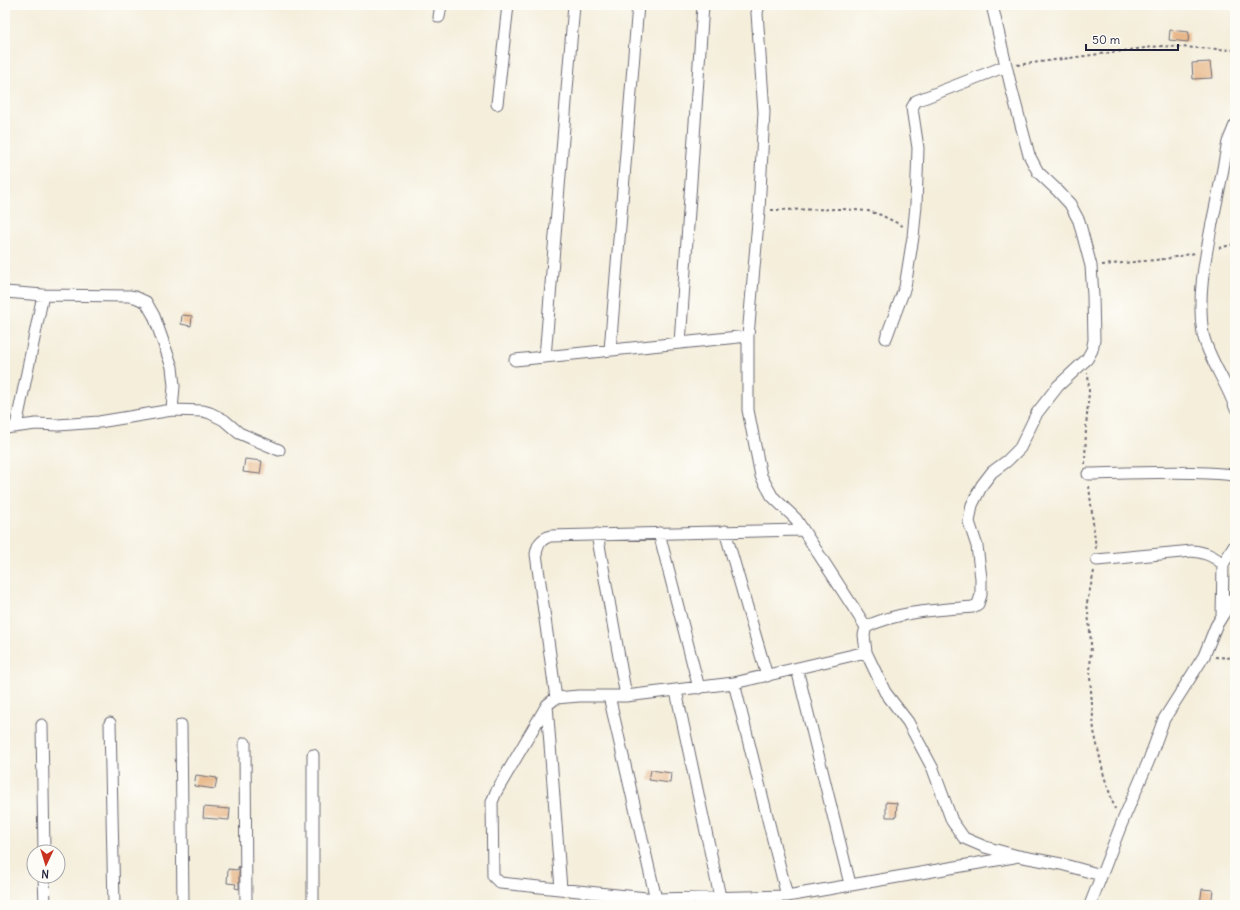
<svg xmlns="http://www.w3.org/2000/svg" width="1240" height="910" viewBox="0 0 1240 910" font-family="Delius,sans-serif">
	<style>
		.building { fill: #e8b88a }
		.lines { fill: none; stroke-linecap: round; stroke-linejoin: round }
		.minor-casing { stroke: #6c6973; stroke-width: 13 }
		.path { stroke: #6c6973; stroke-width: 2; stroke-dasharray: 3 3; stroke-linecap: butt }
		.minor { stroke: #fff; stroke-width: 11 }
	</style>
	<rect width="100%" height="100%" fill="#fdfcf7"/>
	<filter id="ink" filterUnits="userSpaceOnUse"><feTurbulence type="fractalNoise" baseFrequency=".025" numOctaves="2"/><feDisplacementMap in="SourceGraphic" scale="8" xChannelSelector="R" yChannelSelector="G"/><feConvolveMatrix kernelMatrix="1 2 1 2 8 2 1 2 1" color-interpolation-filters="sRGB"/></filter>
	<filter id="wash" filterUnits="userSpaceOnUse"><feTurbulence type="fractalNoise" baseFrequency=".012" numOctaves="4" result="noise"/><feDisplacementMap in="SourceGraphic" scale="16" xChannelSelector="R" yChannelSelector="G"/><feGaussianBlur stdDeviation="0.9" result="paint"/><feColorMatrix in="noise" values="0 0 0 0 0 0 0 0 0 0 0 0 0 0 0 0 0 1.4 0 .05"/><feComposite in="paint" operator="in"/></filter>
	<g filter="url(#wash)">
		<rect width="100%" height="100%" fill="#f4eedb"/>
		<g id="blocks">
			<path class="building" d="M1170,30l19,2 -1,10 -19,-2z
				M1210,62l2,16 -19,1 -1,-16z
				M182,315l10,1 -1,10 -10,-2z
				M245,459l17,2 -2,13 -17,-2z
				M651,770l20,3 -1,10 -21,-3z
				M196,775l21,3 -2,11 -21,-3z
				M886,802l11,1 -1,14h-10z
				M204,807l26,2 -1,11 -26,-2z
				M239,866v23l-4,-1 1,-4 -9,-1 1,-14 9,1z
				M1202,889l11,1 -2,15h-11z"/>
		</g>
	</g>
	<g filter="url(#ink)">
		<use href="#blocks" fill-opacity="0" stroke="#6c6973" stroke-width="1"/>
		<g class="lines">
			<g class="minor-casing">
				<path id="minor" d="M759,5l-2,8 7,99 -5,99 -11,125v74l13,66 11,20 24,23 70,108
					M992,5l20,86 17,64 9,17 20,19 12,13 9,17 12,45 2,30 1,44 -2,10 -5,9 -29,27 -21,27 -17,35 -13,13 -15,11 -10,13 -10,20 -3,17 8,24 4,32v17l-3,9 -5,3c-35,3 -75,4 -107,20l-2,8 2,17 19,40 23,30 25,47 19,52 12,17 21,9 33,9 43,8 40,11
					M439,17l2,-12
					M497,104l11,-99
					M1235,125l-7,17c-5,27 -10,54 -16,81 -7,36 -15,74 -9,111 5,24 24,49 32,73
					M5,292l38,3 86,1 6,1 11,5 8,14 18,51 2,19 -2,24
					M886,338l19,-51 8,-50 3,-32 2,-57 -6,-40 4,-7 90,-35
					M680,343l23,-338
					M610,350l28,-345
					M545,357l29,-352
					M515,360l233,-24
					M16,426l27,-131
					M5,428l31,-4 22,1 41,-3 73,-12 31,1 7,2 14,7 15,13 40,17
					M1088,474c49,-1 98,-4 147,1
					M725,531l42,145
					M659,533l40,155
					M597,534l29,162
					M1097,560l95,-9c13,1 21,5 31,13
					M1222,616l1,-52 12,-19
					M866,652l-132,31 -108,13h-47l-23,2 -9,7 -51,87 -4,10 1,74 7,7 156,16 131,-3 227,-39
					M797,669l53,215
					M734,683l53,213
					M676,691l44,206
					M609,696l47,203
					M556,698l-20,-144c2,-10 4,-14 14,-18l252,-6
					M547,705l14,184
					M110,723l4,182
					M42,725l2,127
					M181,725l2,180
					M245,743l1,162
					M44,876l1,29
					M313,905v-150
					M1090,905l31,-80 28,-65 15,-41 40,-63 12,-30 19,-31"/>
			</g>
			<path class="path" d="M1017,65l143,-19 75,4
				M771,210l71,-1 26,2 13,4 22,11
				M1219,248l16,-4
				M1102,265l63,-6 30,-6
				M1085,464l1,-37 3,-35 -1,-19
				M1089,486l7,63
				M1094,571l-7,32 4,39 -1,35 4,54 10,45 11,33
				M1215,657l20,1"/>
			<use href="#minor" class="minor"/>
		</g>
	</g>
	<rect width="1240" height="910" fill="none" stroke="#fdfcf7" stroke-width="20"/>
	<g transform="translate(46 864) rotate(184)"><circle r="19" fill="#fdfcf7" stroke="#a5a5ac"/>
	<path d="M0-3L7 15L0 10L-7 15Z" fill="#c8321e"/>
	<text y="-6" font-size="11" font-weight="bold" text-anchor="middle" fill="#22223b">N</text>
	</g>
	<path d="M1086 44v6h92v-6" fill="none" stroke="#22223b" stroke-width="2"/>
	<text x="1092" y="44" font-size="12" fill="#22223b" stroke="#fdfcf7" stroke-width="3" paint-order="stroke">50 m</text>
</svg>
